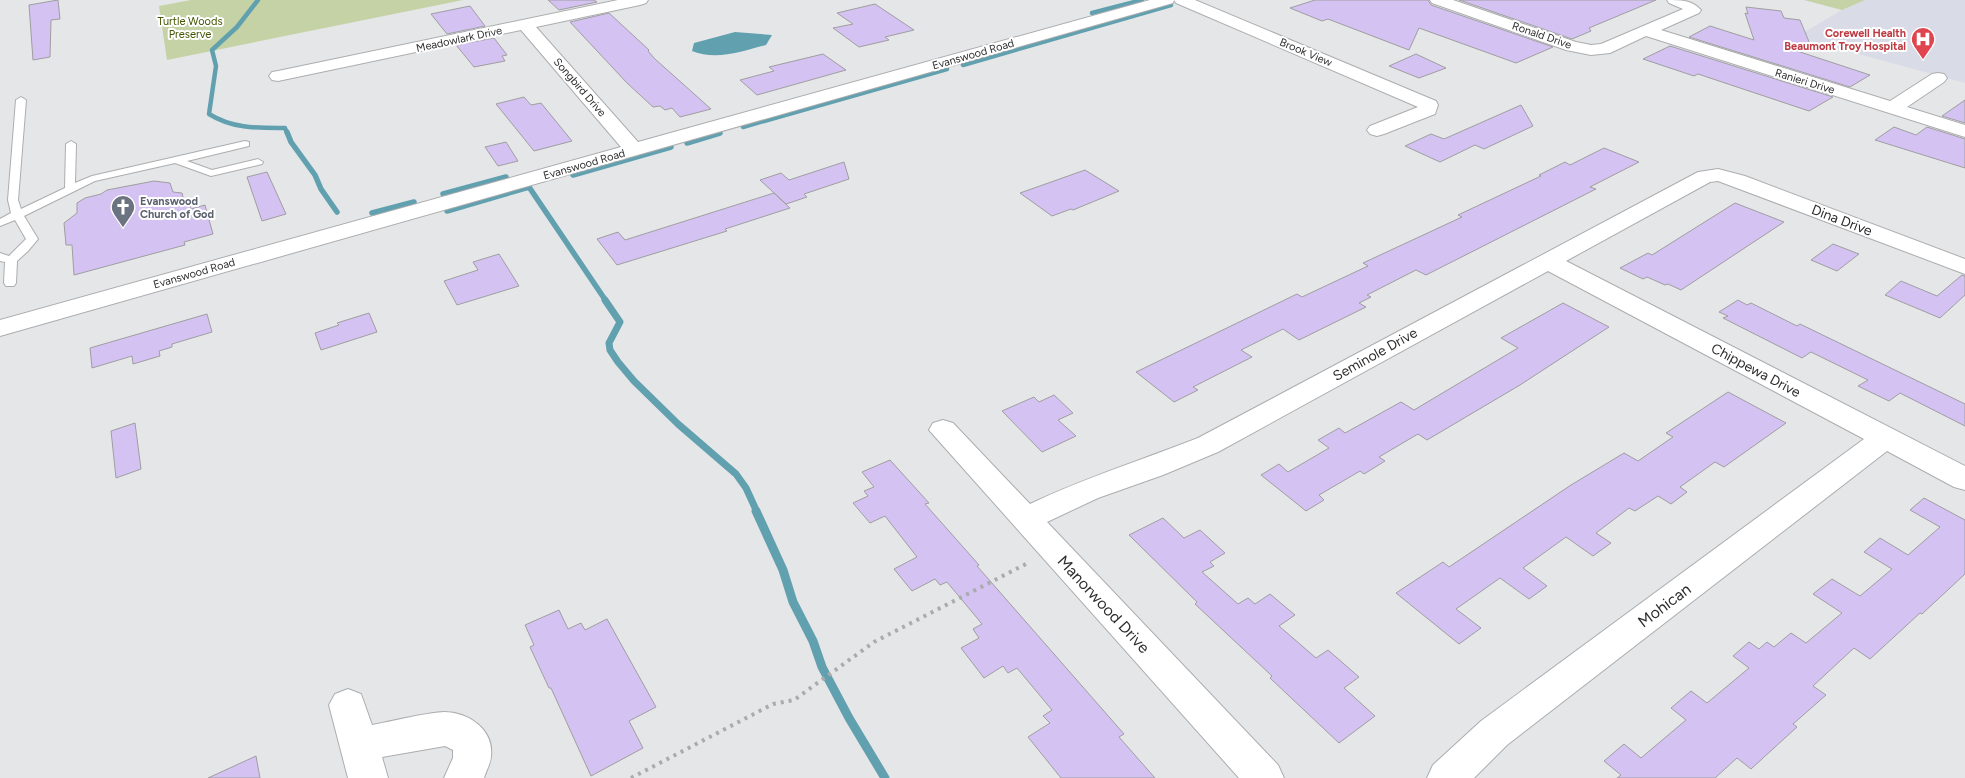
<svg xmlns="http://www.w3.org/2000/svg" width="1965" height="778" viewBox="0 0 1965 778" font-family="Figtree,sans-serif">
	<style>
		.built { fill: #d9dce6 }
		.green { fill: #c5d2a5 }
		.water { fill: #61a0af }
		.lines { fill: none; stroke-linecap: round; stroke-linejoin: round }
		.stream-far3 { stroke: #61a0af; stroke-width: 4.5 }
		.stream-far2 { stroke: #61a0af; stroke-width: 5.5 }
		.stream-far1 { stroke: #61a0af; stroke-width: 7 }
		.stream { stroke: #61a0af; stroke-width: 9 }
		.building { fill: #d4c2f2; stroke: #9f9ea0 }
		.lane-casing { stroke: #acadaf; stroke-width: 2 }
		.street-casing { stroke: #acadaf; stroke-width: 2 }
		.path { stroke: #aaabac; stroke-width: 4; stroke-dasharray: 3 5; stroke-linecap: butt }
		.lane { fill: #fff; fill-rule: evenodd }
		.street { fill: #fff; fill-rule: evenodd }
		.labels { text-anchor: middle; stroke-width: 4; stroke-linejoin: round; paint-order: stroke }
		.far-park-label { font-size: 11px; fill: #455403; stroke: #fff }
		.far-health-label { font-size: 11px; font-weight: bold; fill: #be3a42; stroke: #fff; text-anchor: end }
		.far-street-label { font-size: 11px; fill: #2e2e2f; stroke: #fff }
		.far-worship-label { font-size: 11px; font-weight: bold; fill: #5b616d; stroke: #fff; text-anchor: start }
		.street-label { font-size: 14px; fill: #2e2e2f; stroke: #fff }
		.near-street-label { font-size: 16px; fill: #2e2e2f; stroke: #fff }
	</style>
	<rect width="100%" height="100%" fill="#e5e6e8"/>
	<path class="built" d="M1865,0h100v83l-169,-46 46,-27z"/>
	<path class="green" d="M191,0h272l-296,60 -8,-54z
		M1804,0h61l-23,10z"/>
	<path class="water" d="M735,32l37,3 -6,10c-24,6 -49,16 -74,6l2,-8z"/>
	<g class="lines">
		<path class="stream-far3" d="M258,0l-21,27 -25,23 4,16 -7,48c24,15 49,14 76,14l2,5
			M1092,13l50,-13
			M963,65l208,-60
			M743,127l204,-58"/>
		<path class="stream-far2" d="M287,132l4,10 24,33 6,14 16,23
			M687,143l33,-10
			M573,175l98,-28
			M443,194l63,-17
			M447,211l82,-24 77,114
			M372,213l42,-11"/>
		<path class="stream-far1" d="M605,300l15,22 -11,21 1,7 8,12 16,19 44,43 58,50 10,14 11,24"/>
		<path class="stream" d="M756,511l27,59 10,32 20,39 9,26 27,51 36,60"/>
	</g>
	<path class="building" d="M58,0l2,19 -9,1 -1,37 -17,3 -4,-55z
		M548,0h46l3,2 -38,8z
		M1315,0h113l3,5 122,42 -37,16 -97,-35 -10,22 -81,-31 -6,2 -32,-13z
		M1459,0h197l-67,28 2,3 -19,8z
		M875,4l39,26 -29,7 4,3 -30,7 -26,-19 20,-4 -16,-11z
		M470,6l15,20 -38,8 -16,-20z
		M1746,7l35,4 3,7 16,2 10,24 -13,7 73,24 -20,12 -161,-50 21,-11 44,14 -9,-27 3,1z
		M609,13l40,37 -1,1 7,8 56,50 -31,8 -8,-9 -7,2 -5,-4 -7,1 -26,-24 -57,-61z
		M494,38l13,17 -5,1 3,5 -31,6 -18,-22z
		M1670,46l163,51 -24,14 -111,-37 -4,2 -51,-17z
		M823,54l23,16 -89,25 -17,-15 34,-9 -5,-4z
		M1416,54l30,14 -27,10 -30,-12z
		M524,97l7,8 10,-2 31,38 -38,10 -38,-47z
		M1965,100v23l-23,-7z
		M1521,105l12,21 -49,23 -9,-4 -35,17 -35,-16 26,-12 13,5z
		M1894,127l22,8 11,-8 38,12v29l-90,-28z
		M506,142l12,19 -20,5 -13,-19z
		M1604,148l35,14 -49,25 6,2 -170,86 -10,-5 -49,25 4,2 -12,6 7,4 -67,33 -16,-11 -42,21 11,7 -59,30 5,3 -24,12 -38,-30 161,-78 5,3 66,-31 -5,-3 99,-46 -4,-2 83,-39 -2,-1 26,-13 5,3z
		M844,162l5,17 -45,15 3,3 -21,7 -26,-24 21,-7 8,7z
		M1085,170l34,21 -46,19 -2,-1 -19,7 -32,-23z
		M267,172l19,42 -24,7 -15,-44z
		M154,181l16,2 3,9 9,1 2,8 5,-1 2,9 14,-4 8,29 -29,8 1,3 -111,30 -2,-30h-6l-2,-22 13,-10v-10l8,-5 16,-4 6,-4z
		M774,193l16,15 -65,21 2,2 -110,34 -20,-26 21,-7 7,8z
		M1735,203l49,19 -103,68 -13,-6 -3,1 -18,-8 -4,2 -23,-11 28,-15 4,2z
		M1833,244l26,10 -22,17 -26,-11z
		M499,254l20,32 -62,19 -13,-24 34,-11 -5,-8z
		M1962,275l3,1v19l-25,23 -55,-23 16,-14 36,15z
		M1738,300l9,5 4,-2 46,23 3,-2 165,80v22l-65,-33 -11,8 -31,-15 10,-6 -57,-28 -9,6 -79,-40 5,-2 -9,-4z
		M1563,303l46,24 -89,58 -93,55 -9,-6 -39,23 6,4 -21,13 -4,-3 -41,24 5,5 -18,11 -45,-36 18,-11 9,8 41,-24 -11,-8 21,-12 6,5 56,-31 13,8 104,-62 -17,-10z
		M369,313l8,19 -56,18 -6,-17 24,-8 -2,-2z
		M207,314l5,18 -40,12v3l-13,4 1,5 -27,8 -1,-8 -40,12 -2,-20z
		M1728,392l58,31 -62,44 -9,-5 -35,25 7,5 -16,12 -13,-8 -23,15 -6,-3 -33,25 15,10 -18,13 -27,-19 -43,31 24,18 -18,13 -29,-21 -44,31 25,19 -22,16 -63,-51 47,-31 6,5 122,-82 53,-32 14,8 35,-24 -7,-4z
		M1054,395l19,18 -15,7 18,16 -34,16 -40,-41 32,-14 5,5z
		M135,423l6,46 -25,9 -5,-47z
		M890,460l39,43 -4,1 54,61 -2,1 147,168 -5,3 36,41h-94l-33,-41 22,-14 -7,-7 9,-6 -35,-42 -9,5 -5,-7 -19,12 -23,-30 18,-10 -6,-9 9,-5 -35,-42 -7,3 -5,-6 -23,12 -18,-22 23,-12 -32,-41 -15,7 -17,-20 15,-7 -4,-5 10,-4 -12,-15z
		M1924,498l41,22v54l-43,40 -2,-1 -50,46 -16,-11 -41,38 13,9 -33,29 4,3 -46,42 -14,-11 -22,20h-98l4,-3 -17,-14 20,-17 17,14 45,-38 -15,-12 20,-17 16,12 42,-35 -16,-12 16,-14 10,7 8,-7 7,5 17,-14 15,10 36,-30 -29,-19 19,-15 28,17 32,-27 -28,-17 16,-14 28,17 32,-28 -30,-17z
		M1163,518l21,20 16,-8 25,23 -15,9 4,4 -12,6 36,32 10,-6 7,6 15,-10 25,21 -16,11 37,32 12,-8 31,27 -15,11 31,28 -36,27 -69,-65 2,-2 -77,-72 2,-2 -68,-67z
		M559,610l9,19 13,-6 4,7 22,-11 49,88 -27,14 14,27 -52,28 -40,-88h-2l-19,-41 4,-2 -9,-20z
		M256,756l4,22h-52z"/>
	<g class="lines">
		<g class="lane-casing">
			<path id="lane" d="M21,97l5,3 -8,100 3,9 44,-21 1,-44 5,-3 5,3 -1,39 17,-7 153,-35 4,1v4l-62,15 25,9 46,-11 5,3 -1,2 -51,12 -36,-13 -80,18 -71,35 14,23 -10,12 -11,10 -1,22 -2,3h-8l-2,-3 1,-21 -5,-1v-8l9,3 17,-17 -11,-19 -15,6v-7l11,-6 -3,-13 8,-100z"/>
		</g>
		<g class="street-casing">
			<path id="street" d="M618,0h30l-2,3 -6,2 -104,22 102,115 512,-142h45l241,101 2,4 -3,9 -51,20 -7,2 -7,-2 -3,-4 3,-4 48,-19 -242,-104 -2,-3 -1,3 -1173,333v-16l621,-173 -100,-117 -243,51 -6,-1 -3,-4 3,-4 6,-1z
				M1430,0h23l123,42 15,3 10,-1 82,-35 -14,-6 -2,-3c14,0 25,0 34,10l-2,3 -38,17 229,71 42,-27 6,-1 6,1 3,4 -3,4 -37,25 58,18v12l-319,-101 -36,17 -19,2 -25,-5 -134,-47z
				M1718,169l27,7 220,83v15l-247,-93 -8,1 -144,79 399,205v24l-11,-3 -67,-36 -380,294 -33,33h-47l6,-13 48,-44 383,-282 -316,-168 -330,181 -55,23 -65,23 -51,24 231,243 6,13h-45l-310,-348 4,-7 10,-3 10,3 77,81c54,-26 112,-44 168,-66l500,-266z
				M348,689l13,5 11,31c22,-4 51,-12 72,-13 25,0 50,18 47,44 0,7 -5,15 -7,22h-40l9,-20v-8l-8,-4 -63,11 6,21h-40l-19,-73 6,-11z"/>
		</g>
		<path class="path" d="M631,778l142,-74 21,-4 80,-58 152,-78"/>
		<use href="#lane" class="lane"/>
		<use href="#street" class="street"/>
	</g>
	<defs>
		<g id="hospital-pin" transform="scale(1.25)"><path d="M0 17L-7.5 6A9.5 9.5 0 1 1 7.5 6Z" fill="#e0444e" stroke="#fff"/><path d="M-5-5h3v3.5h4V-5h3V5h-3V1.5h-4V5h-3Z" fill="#fff"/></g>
		<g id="church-pin" transform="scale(1.25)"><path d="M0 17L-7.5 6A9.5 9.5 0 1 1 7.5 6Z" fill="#6b7280" stroke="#fff"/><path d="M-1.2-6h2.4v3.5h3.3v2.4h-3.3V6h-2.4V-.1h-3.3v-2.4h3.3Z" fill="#fff"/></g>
	</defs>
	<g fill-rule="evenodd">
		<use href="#hospital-pin" x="1923" y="39"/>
		<use href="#church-pin" x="123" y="207"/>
	</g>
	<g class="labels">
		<g class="far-park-label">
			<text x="190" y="25">Turtle Woods<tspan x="190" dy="13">Preserve</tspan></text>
		</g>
		<g class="far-health-label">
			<text x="1906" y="37">Corewell Health<tspan x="1906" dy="13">Beaumont Troy Hospital</tspan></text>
		</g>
		<g class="far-street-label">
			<text transform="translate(1542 35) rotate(19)" y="4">Ronald Drive</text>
			<text transform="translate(459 39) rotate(-12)" y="4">Meadowlark Drive</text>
			<text transform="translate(1306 52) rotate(23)" y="4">Brook View</text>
			<text transform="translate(973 54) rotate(-16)" y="4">Evanswood Road</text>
			<text transform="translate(1805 81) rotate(17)" y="4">Ranieri Drive</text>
			<text transform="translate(580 87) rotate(49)" y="4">Songbird Drive</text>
			<text transform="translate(584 164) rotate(-16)" y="4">Evanswood Road</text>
			<text transform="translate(194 273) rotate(-16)" y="4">Evanswood Road</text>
		</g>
		<g class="far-worship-label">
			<text x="140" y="205">Evanswood<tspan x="140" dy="13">Church of God</tspan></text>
		</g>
		<g class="street-label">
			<text transform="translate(1842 220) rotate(21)" y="5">Dina Drive</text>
			<text transform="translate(1375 354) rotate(-29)" y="5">Seminole Drive</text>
			<text transform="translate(1756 370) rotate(28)" y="5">Chippewa Drive</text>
		</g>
		<g class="near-street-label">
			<text transform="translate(1104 604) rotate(47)" y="6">Manorwood Drive</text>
			<text transform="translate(1664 605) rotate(-37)" y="6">Mohican</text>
		</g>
	</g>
</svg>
